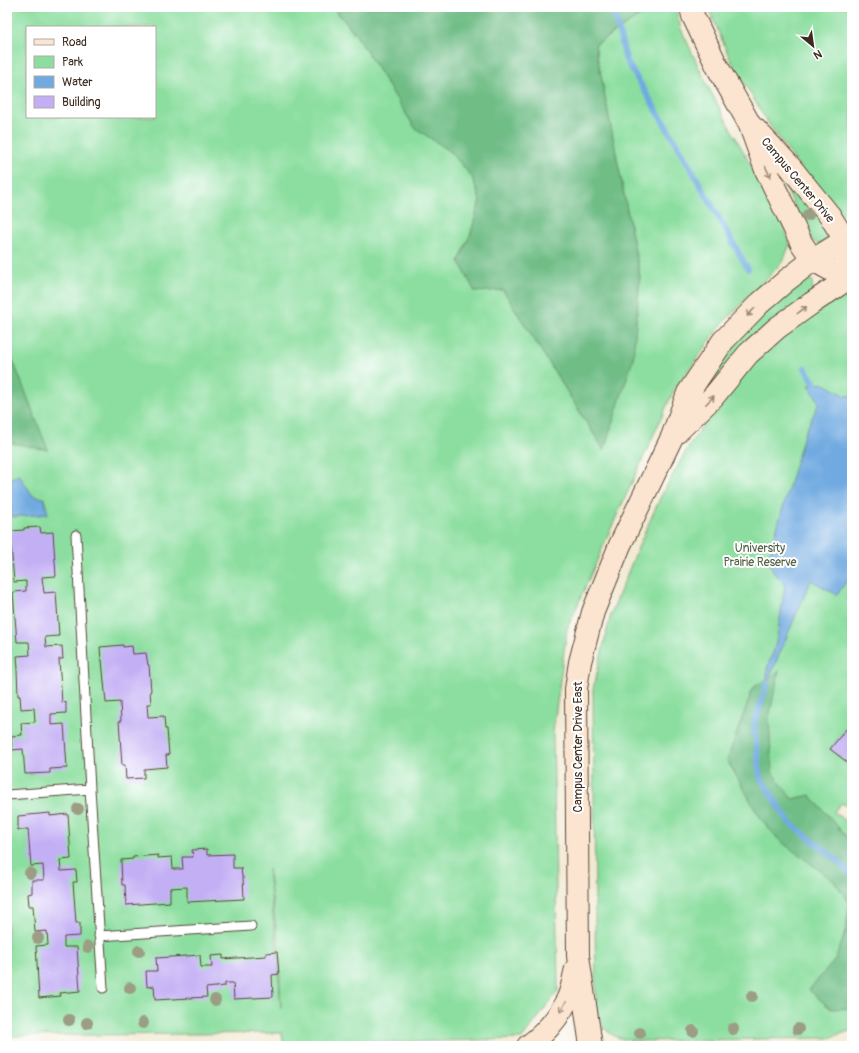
<svg xmlns="http://www.w3.org/2000/svg" width="859" height="1053" viewBox="0 0 859 1053" font-family="Pangolin,sans-serif">
	<style>
		.green { fill: #8bde9f; stroke: #63845e; fill-rule: evenodd }
		.forest { fill: #70bd86; stroke: #567452 }
		.water { fill: #71aae1; stroke: #566a80 }
		.lines { fill: none; stroke-linecap: round; stroke-linejoin: round }
		.stream { stroke: #71aae1; stroke-width: 6 }
		.building { fill: #c3aff4 }
		.lane-casing { stroke: #564739; stroke-width: 11 }
		.secondary-casing { stroke: #564739; stroke-width: 24 }
		.lane { stroke: #fff; stroke-width: 9 }
		.secondary { stroke: #fce5d0; stroke-width: 22 }
		.tree { fill: #9b9e84 }
		.oneway { stroke: #9c8877 }
		.labels { text-anchor: middle; stroke-width: 4; stroke-linejoin: round; paint-order: stroke }
		.street-label { font-size: 12px; fill: #3b2a1e; stroke: #fff }
		.park-label { font-size: 12px; fill: #536045; stroke: #fff }
	</style>
	<rect width="100%" height="100%" fill="#fff"/>
	<filter id="ink" filterUnits="userSpaceOnUse"><feTurbulence type="fractalNoise" baseFrequency=".025" numOctaves="2"/><feDisplacementMap in="SourceGraphic" scale="8" xChannelSelector="R" yChannelSelector="G"/><feConvolveMatrix kernelMatrix="1 2 1 2 8 2 1 2 1" color-interpolation-filters="sRGB"/></filter>
	<filter id="wash" filterUnits="userSpaceOnUse"><feTurbulence type="fractalNoise" baseFrequency=".012" numOctaves="4" result="noise"/><feDisplacementMap in="SourceGraphic" scale="16" xChannelSelector="R" yChannelSelector="G"/><feGaussianBlur stdDeviation="0.9" result="paint"/><feColorMatrix in="noise" values="0 0 0 0 0 0 0 0 0 0 0 0 0 0 0 0 0 1.4 0 .05"/><feComposite in="paint" operator="in"/></filter>
	<g filter="url(#wash)">
		<rect width="100%" height="100%" fill="#f2e9d2"/>
		<path class="green" d="M7,7h326l23,28 59,92 35,24 22,26 8,23 -9,33 -12,28 44,29 101,160 36,-173 -45,-232 46,-30 -1,-8h35l6,22 27,58 75,137 7,20 -6,15 -5,7 -57,58 -48,66 -61,134 -46,105 -14,103 5,259 -36,48 -121,3h-118l-1,-9 -275,3zM27,27h128v90h-128zM268,869l11,82 2,58 -4,-57z
			M708,7h144v211l-4,-1 -16,-9 -21,-25 -45,-63 -36,-61z
			M785,175l43,53v9l-4,7h-7l-5,-4 -31,-61z
			M805,278l7,2 1,12 -108,105 -6,-5 33,-48 48,-47z
			M852,287v435l-22,27 22,17v41h-2l-9,-4 -7,9 18,15v203l-23,8 -189,3c-25,-2 -34,-5 -44,-29l-3,-323 18,-75 26,-64 23,-52 30,-54 33,-47 36,-40 56,-47z"/>
		<path class="forest" d="M333,7h307l1,8 -46,30 45,232 -7,82 -29,91 -101,-160 -28,2 -16,-31 12,-28 9,-33 -8,-23 -22,-26 -35,-23 -59,-93z
			M7,345l41,105 -41,-8z
			M779,671l-10,47 3,54 20,27 18,-4 42,48v165l-21,1 -22,-19 26,-30 11,-29 3,-29 -15,-21 -55,-41 -18,-21 -34,-59 26,-72z"/>
		<path class="water" d="M823,383l23,13 6,-1v178l-15,22 -26,-15 -44,103v-15l7,-18 4,-18 7,-48 -11,-11 -6,-14 36,-124 15,-32 -10,-18z
			M19,475l14,21 11,2 4,16 -37,3 -3,-38z"/>
		<g class="lines">
			<path class="stream" d="M613,7l13,53 55,91 67,118
				M805,368l10,16
				M767,683l-13,42 6,52 29,45 47,37 16,17"/>
		</g>
		<g id="blocks">
			<path class="building" d="M40,527l1,6 12,-1 3,44 -14,1 2,16 12,-1 3,44 -14,1 1,10 16,-1 1,13h-4l3,44 4,-1v11l-15,1v11l13,-1 3,44 -17,1v4l-25,1 -2,-25 -11,1 -1,-14 11,-1 -1,-12 14,-1 -1,-14 -13,1 -1,-13h-2l-1,-27h1l-1,-13 13,-1 -1,-13h-12l-4,-50 13,-1v-10l-12,1 -4,-51 14,-1v-2z
				M123,645v2l9,-1 1,8 13,-1 2,12h1l2,26h-1l1,13h-4l1,13 16,-1 1,13h2l2,26h-3l1,12 -23,2v9l-18,1 -1,-14h-3l-3,-44h2l-1,-19 -14,1 -4,-43h-1l-1,-13z
				M852,722v44l-22,-17z
				M50,813v3l18,-2 3,45 -11,1 1,11 15,-1 1,12h-4l3,41h4v13l-16,1v10h13l3,44 -20,2 1,3 -22,2 -3,-52 12,-1 -1,-14 -12,1 -2,-26h-4l-1,-12 4,-1v-13h12l-1,-15 -12,1 -3,-37 -10,1v-14z
				M207,849v6l26,-1v14h8l1,9h1l1,22 -57,3v-15l-17,1v14l-44,3 -1,-20h-3l-1,-25 12,-1v-2l25,-2v3l14,-1 1,12h10l-1,-12h11l-1,-7z
				M277,952l2,22 -7,1 1,22 -39,2 -1,-16h-8v3l-19,2 1,9 -52,3 -1,-14 -7,1 -1,-16h11l-1,-13 44,-3 1,12h11l-1,-11 12,-1v4l43,-3v-3z"/>
		</g>
	</g>
	<g filter="url(#ink)">
		<use href="#blocks" fill-opacity="0" stroke="#564739" stroke-width="1"/>
		<g class="lines">
			<g class="lane-casing">
				<path id="lane" d="M76,535l14,254 13,199
					M7,795l83,-6
					M99,936l152,-10"/>
			</g>
			<g class="secondary-casing">
				<path id="secondary" d="M691,7l2,9 11,23 14,29 31,55 17,47 36,74 11,16 34,19
					M755,129l32,34 21,26 22,27 15,24 2,39
					M676,433l37,-36 35,-43 29,-26 35,-25 40,-27
					M528,1046c17,-12 30,-28 39,-46 5,-9 6,-21 9,-31
					M591,1046l-13,-90 -2,-267 4,-27 13,-50 27,-67 52,-108 16,-44 35,-52 36,-37 28,-24 26,-20 32,-20 7,-3"/>
			</g>
			<use href="#lane" class="lane"/>
			<use href="#secondary" class="secondary"/>
		</g>
		<g class="tree">
			<circle cx="808" cy="215" r="6"/>
			<circle cx="78" cy="809" r="6"/>
			<circle cx="30" cy="873" r="6"/>
			<circle cx="38" cy="938" r="6"/>
			<circle cx="88" cy="947" r="6"/>
			<circle cx="139" cy="951" r="6"/>
			<circle cx="130" cy="988" r="6"/>
			<circle cx="752" cy="996" r="6"/>
			<circle cx="215" cy="1000" r="6"/>
			<circle cx="69" cy="1020" r="6"/>
			<circle cx="87" cy="1023" r="6"/>
			<circle cx="143" cy="1023" r="6"/>
			<circle cx="733" cy="1029" r="6"/>
			<circle cx="798" cy="1029" r="6"/>
			<circle cx="693" cy="1031" r="6"/>
			<circle cx="640" cy="1033" r="6"/>
		</g>
		<defs><path id="oneway-shaft" d="M-6 0H5M1.5-3L5.5 0L1.5 3" fill="none" stroke-width="1.6" stroke-linecap="round" stroke-linejoin="round"/></defs>
		<g class="oneway">
			<use href="#oneway-shaft" transform="translate(768 172) rotate(66)"/>
			<use href="#oneway-shaft" transform="translate(802 310) rotate(-37)"/>
			<use href="#oneway-shaft" transform="translate(751 312) rotate(134)"/>
			<use href="#oneway-shaft" transform="translate(710 400) rotate(-45)"/>
			<use href="#oneway-shaft" transform="translate(563 1007) rotate(120)"/>
		</g>
	</g>
	<g class="labels">
		<g class="street-label">
			<text transform="translate(798 180) rotate(50)" y="4">Campus Center Drive</text>
			<text transform="translate(578 747) rotate(-90)" y="4">Campus Center Drive East</text>
		</g>
		<g class="park-label">
			<text x="760" y="552">University<tspan x="760" dy="14">Prairie Reserve</tspan></text>
		</g>
	</g>
	<rect width="859" height="1053" fill="none" stroke="#fff" stroke-width="24"/>
	<rect x="26" y="26" width="130" height="92" fill="#ffffff" stroke="#b1aaa5"/>
	<rect x="34" y="39" width="20" height="6" fill="#fce5d0" stroke="#b1aaa5"/>
	<text x="62" y="46" font-size="12" fill="#3b2a1e">Road</text>
	<rect x="34" y="56" width="20" height="12" fill="#8bde9f" stroke="#b1aaa5"/>
	<text x="62" y="66" font-size="12" fill="#3b2a1e">Park</text>
	<rect x="34" y="76" width="20" height="12" fill="#71aae1" stroke="#b1aaa5"/>
	<text x="62" y="86" font-size="12" fill="#3b2a1e">Water</text>
	<rect x="34" y="96" width="20" height="12" fill="#c3aff4" stroke="#b1aaa5"/>
	<text x="62" y="106" font-size="12" fill="#3b2a1e">Building</text>
	<g transform="translate(813 46) rotate(151)" stroke="#ffffff" stroke-width="3" paint-order="stroke">
	<path d="M0-3L7 15L0 10L-7 15Z" fill="#3b2a1e"/>
	<text y="-6" font-size="11" font-weight="bold" text-anchor="middle" fill="#3b2a1e">N</text>
	</g>
</svg>
